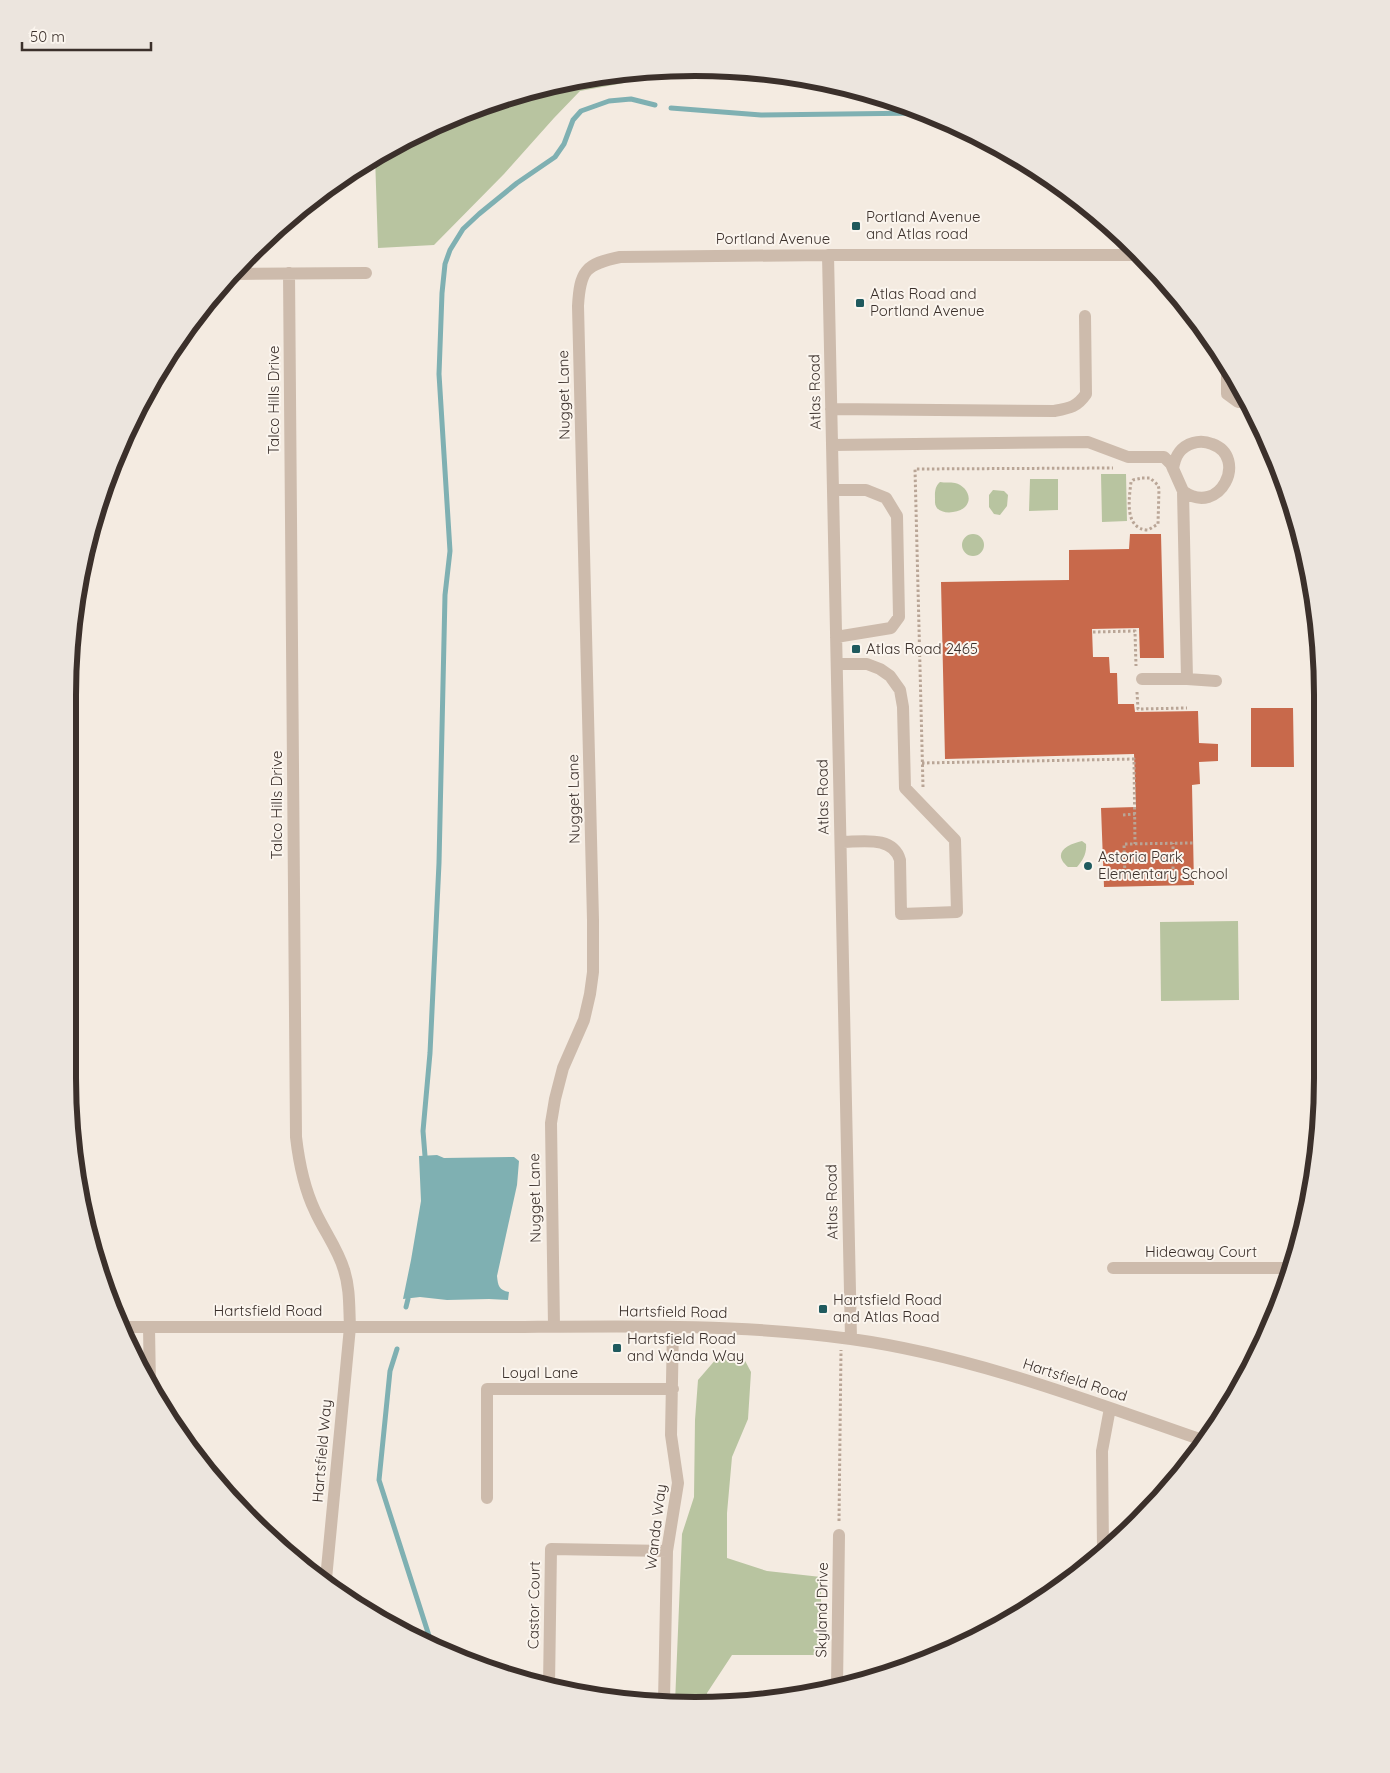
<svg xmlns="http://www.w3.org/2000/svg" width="1390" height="1773" viewBox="0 0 1390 1773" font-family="Quicksand,sans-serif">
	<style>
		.green { fill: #b8c4a0 }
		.water { fill: #7fb0b2 }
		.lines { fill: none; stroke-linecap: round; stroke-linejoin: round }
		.stream { stroke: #7fb0b2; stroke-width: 5 }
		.building { fill: #c8694b }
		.path { stroke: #b9a596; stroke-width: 3; stroke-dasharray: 2.5 2.5; stroke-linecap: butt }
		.minor { stroke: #cdbbac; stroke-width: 12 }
		.poi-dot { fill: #1f5a5e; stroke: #fbf5ee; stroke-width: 2 }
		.labels { text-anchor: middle; stroke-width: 4; stroke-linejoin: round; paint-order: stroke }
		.poi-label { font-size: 15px; fill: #3b302b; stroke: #fbf5ee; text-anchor: start }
		.street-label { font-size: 15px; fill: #3b302b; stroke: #fbf5ee }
		.rim { fill: none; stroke: #3b302b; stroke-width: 6 }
	</style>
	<rect width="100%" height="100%" fill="#f4ebe1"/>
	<path class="green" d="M736,69l86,14 -63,-1 -77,-11z
		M630,72l-6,11 -44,8 -26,27 -50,56 -70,71 -56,3 -3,-92 6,-4 112,-51 120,-28z
		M1101,474h25l1,47 -25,1z
		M1030,479h28v31l-29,1z
		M940,482c5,1 10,0 15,1 10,2 19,15 10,24 -9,8 -31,8 -30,-6 0,-7 -1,-14 5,-19z
		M993,490l11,1 4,4 -1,11 -7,9 -6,-1 -5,-7v-12z
		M962 545a11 11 0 1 1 22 0a11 11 0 1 1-22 0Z
		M1082,841l4,3c1,9 -3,16 -9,23h-9c-17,-14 0,-23 14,-26z
		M1238,921l1,79 -78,1 -1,-79z
		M743,1357l8,15 -3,47 -16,38 -5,56v45l40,13 54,6v78h-89l-25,38v11l-12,1 -20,-2 7,-169 12,-37 1,-77 3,-40 19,-22z"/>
	<path class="water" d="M437,1155l7,3 70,-1 5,4 -2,24 -20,91c1,10 2,14 12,16l-1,8 -19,-1 -42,1 -27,-3 -17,2 8,-39 10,-59 -2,-45z"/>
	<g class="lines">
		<path class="stream" d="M671,108l90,7 161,-2
			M425,1156l-2,-25 7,-78 9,-190 6,-268 5,-44 -11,-177 3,-81 3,-29 5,-14 13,-21 16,-15 38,-31 38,-26 9,-13 9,-24 8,-9 28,-10 22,-2 24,6
			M406,1307l2,-8
			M397,1349l-7,22 -11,109 52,162"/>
	</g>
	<path class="building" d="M1130,534h31l3,124h-24l-1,-30 -47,1 1,28h16l1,16h7l1,31h16l1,8 63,-1 1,32 19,1v17l-19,1 1,22 -8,1 2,100 -90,2 -3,-79 35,-1 -2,-53 -189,5 -4,-177 128,-2v-30l60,-1z
		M1251,708h42l1,59h-43z"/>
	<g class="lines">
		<path class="path" d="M1142,478h8l8,7 1,4 -1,35 -10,6c-24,-1 -19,-31 -17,-48l2,-2z
			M1093,632l42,-1 1,35
			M1137,692l1,17 49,-1
			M922,763l212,-4 1,85
			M923,787l-8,-318 198,-1
			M1123,815l12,-1
			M1125,878l-1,-34 69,-1
			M1163,879h10v-36
			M839,1521l2,-171"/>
		<path class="minor" d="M828,255l23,1084
			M289,273l7,864c3,26 8,51 19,74 9,20 23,38 29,59 6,18 5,37 6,57l-24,252
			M234,274l132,-1
			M1227,366v28l11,8h10
			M831,409l223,2c16,-3 23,-4 32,-17l-1,-78
			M832,445l256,-3 40,15h36l7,7 12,27 4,188
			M1173,469c2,-13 7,-22 20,-26 6,-2 12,-2 19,1 37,13 8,74 -29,47
			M833,490h33l20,8 11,18 2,101 -8,11 -55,9
			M837,664h30l13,5 10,7 10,14 3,17 2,81 50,52 2,72 -56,2 -1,-54c-7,-25 -39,-18 -59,-18
			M1142,679h45l29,2
			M68,896l2,201
			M1113,1268h177
			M554,1326l-3,-203 4,-24 8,-31 21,-48 6,-26 3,-22v-52l-15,-614c2,-35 7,-42 42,-49l208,-2h311
			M125,1327c132,0 264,0 396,0 109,-1 222,-3 330,12 122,17 238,62 354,102
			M149,1327l1,60
			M487,1498v-109h186
			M1103,1549l-1,-98 8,-43
			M549,1686l2,-137 116,2
			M837,1687l2,-152
			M664,1701l3,-150 11,-68 -7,-48 2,-108"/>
	</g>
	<g class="poi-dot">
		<rect x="851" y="221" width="10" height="10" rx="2.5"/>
		<rect x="855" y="298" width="10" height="10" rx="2.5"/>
		<rect x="851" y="644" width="10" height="10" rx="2.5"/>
		<circle cx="1088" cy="866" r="5"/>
		<rect x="818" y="1304" width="10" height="10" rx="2.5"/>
		<rect x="612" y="1343" width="10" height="10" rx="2.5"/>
	</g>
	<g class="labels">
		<g class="poi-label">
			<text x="866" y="222">Portland Avenue<tspan x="866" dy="17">and Atlas road</tspan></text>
			<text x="870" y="299">Atlas Road and<tspan x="870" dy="17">Portland Avenue</tspan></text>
			<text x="866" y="654">Atlas Road 2465</text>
			<text x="1098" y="862">Astoria Park<tspan x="1098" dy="17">Elementary School</tspan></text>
			<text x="833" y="1305">Hartsfield Road<tspan x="833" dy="17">and Atlas Road</tspan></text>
			<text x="627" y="1344">Hartsfield Road<tspan x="627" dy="17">and Wanda Way</tspan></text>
		</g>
		<g class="street-label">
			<text x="773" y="244">Portland Avenue</text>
			<text transform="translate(815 392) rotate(-91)" y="5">Atlas Road</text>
			<text transform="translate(564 395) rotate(-91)" y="5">Nugget Lane</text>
			<text transform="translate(274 400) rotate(-90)" y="5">Talco Hills Drive</text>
			<text transform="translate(823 797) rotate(-91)" y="5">Atlas Road</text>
			<text transform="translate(574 799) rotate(-91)" y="5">Nugget Lane</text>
			<text transform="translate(277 805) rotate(-90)" y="5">Talco Hills Drive</text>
			<text transform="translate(535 1198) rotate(-91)" y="5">Nugget Lane</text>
			<text transform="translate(832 1202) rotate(-91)" y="5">Atlas Road</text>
			<text x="1201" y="1257">Hideaway Court</text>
			<text x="268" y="1316">Hartsfield Road</text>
			<text transform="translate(673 1312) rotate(1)" y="5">Hartsfield Road</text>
			<text x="540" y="1378">Loyal Lane</text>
			<text transform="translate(1075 1380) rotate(18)" y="5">Hartsfield Road</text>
			<text transform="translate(322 1451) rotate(-85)" y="5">Hartsfield Way</text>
			<text transform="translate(656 1527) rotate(-83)" y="5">Wanda Way</text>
			<text transform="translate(534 1605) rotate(-89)" y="5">Castor Court</text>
			<text transform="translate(822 1610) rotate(-89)" y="5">Skyland Drive</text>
		</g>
	</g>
	<path d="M0 0H1390V1773H0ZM695 76H695A619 619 0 0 1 1314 695V1078A619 619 0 0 1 695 1697H695A619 619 0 0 1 76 1078V695A619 619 0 0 1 695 76Z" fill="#ece5de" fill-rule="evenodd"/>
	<path class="rim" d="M695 76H695A619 619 0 0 1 1314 695V1078A619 619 0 0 1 695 1697H695A619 619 0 0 1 76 1078V695A619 619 0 0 1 695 76Z"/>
	<path d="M22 42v8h129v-8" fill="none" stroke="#3b302b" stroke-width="2.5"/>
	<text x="30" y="42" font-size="15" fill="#3b302b" stroke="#fbf5ee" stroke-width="4" paint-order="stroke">50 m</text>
</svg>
